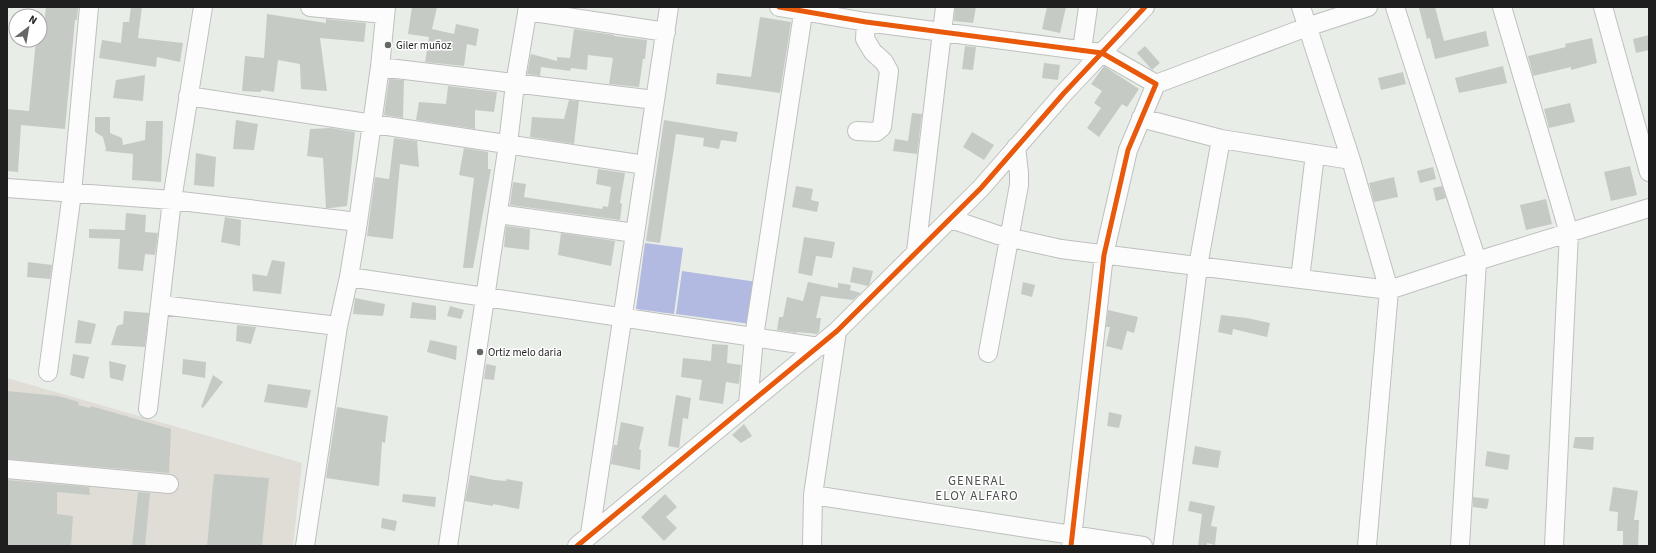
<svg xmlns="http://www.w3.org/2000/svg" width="1656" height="553" viewBox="0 0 1656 553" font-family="'Source Sans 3',sans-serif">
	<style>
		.industrial { fill: #e0ddd7 }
		.pitch { fill: #b3bae1 }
		.building { fill: #c6cac5 }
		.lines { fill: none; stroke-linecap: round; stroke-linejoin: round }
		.minor-casing { stroke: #bec0be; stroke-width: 20 }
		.minor { stroke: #fcfcfc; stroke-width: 18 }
		.cycleway-casing { stroke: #fff; stroke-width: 8 }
		.cycleway { stroke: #e8590c; stroke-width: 5 }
		.poi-dot { fill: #656765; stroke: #fff; stroke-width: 1.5 }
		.labels { text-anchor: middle; stroke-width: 3; stroke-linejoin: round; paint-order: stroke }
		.poi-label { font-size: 11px; fill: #1f1f1f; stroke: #fff; text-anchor: start }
		.quarter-label { font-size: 13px; letter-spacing: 1px; fill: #525252; stroke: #fff }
	</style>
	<rect width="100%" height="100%" fill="#e8ede8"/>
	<path class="industrial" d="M7,378l295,85 -9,83h-286z"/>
	<path class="pitch" d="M645,243l38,5 -9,66 -38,-5z
		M682,271l75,11 -6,42 -75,-10z"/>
	<path class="building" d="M46,7h32l-1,13h-2l-10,109 -44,-4 -3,47 -11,-1v-62l22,2 7,-71h4v-6h3z
		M131,7h11l-4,31 45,5 -3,19 -23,-5 -1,10 -57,-9 3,-18 19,3 2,-21h6z
		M412,7h25l-5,22 22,5 2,-10 23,5 -3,17 -9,-2 -3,22 -39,-4 4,-25 -21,-3z
		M955,7h21l-3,16 -19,-2z
		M1047,7h19l-6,26 -18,-4z
		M1425,7h10l9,34 42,-10 3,15 -54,13 -5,-21 -3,1 -8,-31z
		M267,14l59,9v-4l40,4 -2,19 -44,-4 7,53 -26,-2 -1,-25 -22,-4 -4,32 -13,-2v2l-19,-1 3,-35 19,2z
		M760,17l31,5 -11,71 -64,-9 1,-11 34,4z
		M574,29l40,6v1l33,4 -2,19h-2l-4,28 -30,-3 4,-26 -25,-3 -1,15 -16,-2 -1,3 -29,-4 -1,9 -13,-2 4,-20 26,7v-4l13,1z
		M1649,35v15l-13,3 -3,-14z
		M1592,38l5,25 -26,7v-3l-38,9 -5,-20 38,-9 -1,-3z
		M965,46l11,1 -3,23 -11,-1z
		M1145,46l15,17 -8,7 -15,-17z
		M1044,63l16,2 -2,15 -16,-2z
		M1104,66l35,23 -12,18 -5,-3 -23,33 -12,-9 14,-20 -7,-5 8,-12 -11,-7z
		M1503,66l4,17 -48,10 -4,-15z
		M1403,72l3,12 -25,6 -3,-12z
		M145,75l-2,26 -30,-3 3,-18z
		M389,79l15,1 -1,38 -19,-3z
		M448,86l49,6 -3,20 -19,-2v19l-59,-9 3,-18 27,2z
		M569,100l10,1 -5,43 -44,-7 2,-20 32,2z
		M1570,103l5,19 -26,6 -5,-19z
		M912,113l10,1 -5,40 -24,-3 2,-12 13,2z
		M95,117h15v16l12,5 1,7 22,-5 1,-19h17l-2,61 -29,-2 1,-26 -28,-3 1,-2 -3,-12 -8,-5z
		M236,120l22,4 -4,26 -21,-1z
		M664,120l74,12 -2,10 -15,-2 -2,9 -16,-3 1,-8 -28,-4 -16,109 -14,-2z
		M331,128l24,4 -8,74 -16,2h-5l-3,-50 -16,-2 3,-27z
		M972,132l22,13 -10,15 -21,-13z
		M394,138l23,3 2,26 -19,-3 -7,75 -26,-3 8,-59 14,2z
		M464,148l24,4v17h3l-18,99h-10l11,-90 -15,-3z
		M196,153l20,4 -2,30 -20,-2z
		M1630,166l7,29 -26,6 -7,-29z
		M1433,167l3,12 -16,4 -3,-12z
		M598,169l27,4 -5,30 2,1 -2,16 -110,-15 3,-23 13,2 -2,13 71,11 7,1 1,-3 5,1 3,-20 -15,-3z
		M1394,177l4,20 -24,5 -5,-19z
		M796,186l17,3 -2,11 8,2 -2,10 -25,-5z
		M1442,186l4,12 -10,3 -3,-13z
		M1546,199l6,25 -26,6 -6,-25z
		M126,213l20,2 -1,17 13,1 -3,22 -10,-1 -2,17 -25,-2 2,-30 -31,-1v-9l36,1z
		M225,217l16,3 -1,26 -19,-4z
		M506,226l24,3 -1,21 -25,-3z
		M561,233l54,8 -4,25 -53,-11z
		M804,237l31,5 -3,16 -16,-2 -4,20 -14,-3z
		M272,260l13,2 -4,32 -28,-3 -1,-17 15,2z
		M28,262l24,3 -2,14 -23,-2z
		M853,267l20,4 -3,12 -2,3 -18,-4z
		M808,282l30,6v-5l13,2 -1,5 11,3 -8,7 -32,-4 -5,22h5l-2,14 -2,2 -20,-2v1l-20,-3 2,-13h4l4,-20 16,4z
		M1023,282l12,3 -3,12 -11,-3z
		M355,298l30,6 -2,12 -30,-2z
		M412,302l24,4v14l-26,-2z
		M450,306l14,4 -3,9 -14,-3z
		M1108,310l30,7 -4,16 -7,-2 -5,19 -16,-4 4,-19h-4z
		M124,311l25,2 -4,34 -34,-2 6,-19 6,-2z
		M1221,315l26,3 23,5 -3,14 -34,-8 -1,6 -14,-3z
		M78,320l18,4 -5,20 -16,-1z
		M237,325l19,2 -5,17 -15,-3z
		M430,340l27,6 -1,14 -29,-8z
		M712,344l16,1 -1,18 14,2 -2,19 -13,-2 -3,22 -24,-4 3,-20 -21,-3 2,-19 28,3z
		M73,354l16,3 -5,22 -14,-4z
		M183,359l23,3 -1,16 -23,-4z
		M109,361l17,4 -3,16 -13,-3z
		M486,364l10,2 -2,14 -10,-1z
		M213,375l10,7 -20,26 -2,-1z
		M268,384l43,6 -4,18 -43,-6z
		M7,391l51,5 21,6 -1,3 12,3 1,-2 80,23 -2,44 -162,-14z
		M676,395l15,3 -3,21 -5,-1 -4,30 -11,-2z
		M337,407l51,9 -3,27 -3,-1 -3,44 -53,-8z
		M1109,412l13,3 -3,13 -12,-2z
		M621,422l23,5 -5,22 2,1 -1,20 -29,-6 3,-19h3z
		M744,424l8,12 -11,7 -9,-8z
		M1575,437h19l-1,13 -20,-2z
		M1195,446l26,5 -3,17 -26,-4z
		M1487,451l23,4 -2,15 -23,-4z
		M214,474l55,4 -7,68h-55z
		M470,475l24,5 12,1v-2l17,3 -4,27 -26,-5v2l-28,-5z
		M7,480l82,7 1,8 -33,-3v22l16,2 -2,30h-64z
		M1613,487l25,4 -4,29h5l-1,26h-15v-15h-6l1,-19 -9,-1z
		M138,492l12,1 -5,53h-13z
		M403,494l33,3 -1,10 -33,-5z
		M665,494l12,13 -11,10 11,11 -13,13 -23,-24z
		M1473,497l16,2 -2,10 -14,-2z
		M1190,501l25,5 -4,20 6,1 -2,18 -8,-2v3h-9l4,-32 -14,-3z
		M382,518l15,3 -2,10 -14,-3z"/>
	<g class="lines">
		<g class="minor-casing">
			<path id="minor" d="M310,7l75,7
				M779,7l87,15 236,31 54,31 -28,66 -24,105 -33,291
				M1301,7l50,153 38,130 -22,256
				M1395,7l82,254 -17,285
				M1502,7l67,226 -15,313
				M1603,7l46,165
				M527,11l139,21
				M1082,50l6,-43
				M380,67l275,33
				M1156,84l151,-57 61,-20
				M188,96l457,69
				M1141,118l80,21 130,21
				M857,131l19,1 6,-5 7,-56 -5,-9 -11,-10 -8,-13 1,-17
				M7,188l165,12 186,22
				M498,214l137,19
				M951,219l47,16 63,14 328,41 88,-29 172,-53
				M916,252l29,-245
				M349,277c157,22 313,47 470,70
				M1300,279l15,-125
				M161,305l177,21
				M988,353l31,-168v-12l-3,-26
				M48,372l24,-179 17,-186
				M748,405l6,-68 50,-330
				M148,409l24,-209 31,-193
				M7,469l162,15
				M813,495l330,51
				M590,534l79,-527
				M305,546l33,-220 11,-49 9,-55 22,-155 6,-60
				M448,546l60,-402 7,-60 13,-77
				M577,546l260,-215 144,-143 83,-95 81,-86
				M812,546l1,-51 24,-164
				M1163,546l35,-280 23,-127"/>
		</g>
		<use href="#minor" class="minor"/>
		<g class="cycleway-casing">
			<path id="cycleway" d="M779,7l87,15 236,31 54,31 -28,66 -24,105 -33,291
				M577,546l260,-215 144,-143 83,-95 81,-86"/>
		</g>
		<use href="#cycleway" class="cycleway"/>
	</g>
	<g class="poi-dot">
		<circle cx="388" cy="45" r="4"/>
		<circle cx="480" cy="352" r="4"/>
	</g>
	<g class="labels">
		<g class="poi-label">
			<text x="396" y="49">Giler muñoz</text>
			<text x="488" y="356">Ortiz melo daria</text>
		</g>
		<g class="quarter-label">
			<text x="977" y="485">GENERAL<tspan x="977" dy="15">ELOY ALFARO</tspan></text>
		</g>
	</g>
	<rect width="1656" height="553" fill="none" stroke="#1f1f1f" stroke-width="16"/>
	<g transform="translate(28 28) rotate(31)"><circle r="19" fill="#ffffff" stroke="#a5a5a5"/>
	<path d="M0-3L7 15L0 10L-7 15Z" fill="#656765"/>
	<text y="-6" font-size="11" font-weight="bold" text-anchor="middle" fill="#1f1f1f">N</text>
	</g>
</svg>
